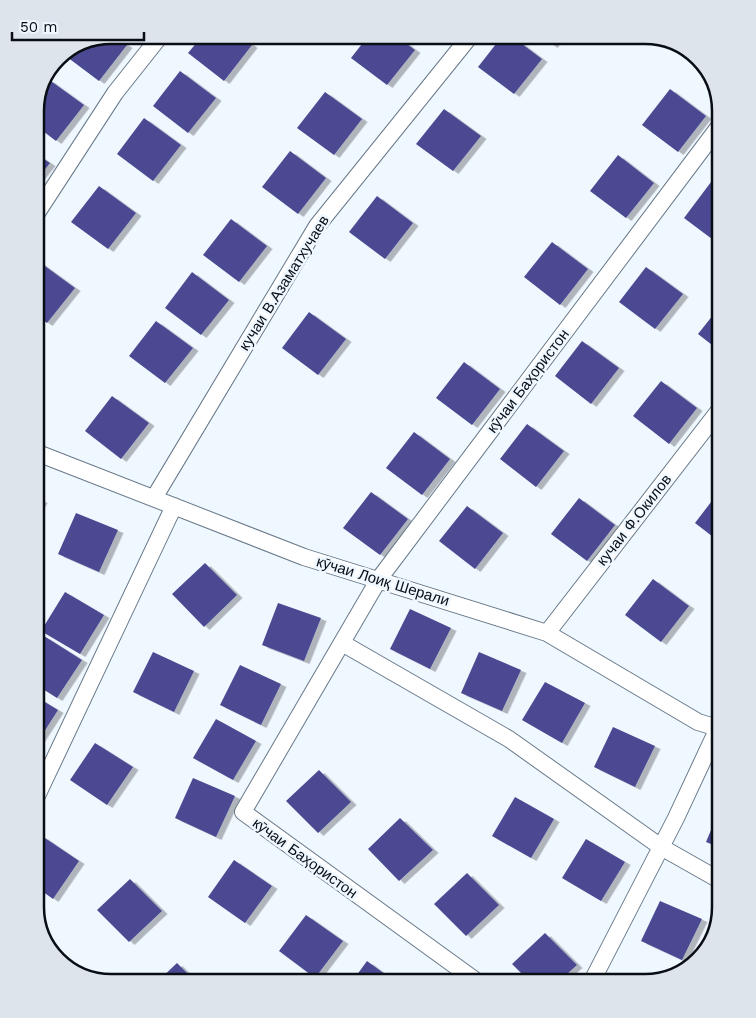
<svg xmlns="http://www.w3.org/2000/svg" width="756" height="1018" viewBox="0 0 756 1018" font-family="'Work Sans',sans-serif">
	<style>
		.building { fill: #4b4a91; filter: url(#shadow) }
		.lines { fill: none; stroke-linecap: round; stroke-linejoin: round }
		.street-casing { stroke: #687989; stroke-width: 18 }
		.street { stroke: #fff; stroke-width: 16 }
		.labels { text-anchor: middle; stroke-width: 5; stroke-linejoin: round; paint-order: stroke }
		.street-label { font-size: 15px; fill: #080e14; stroke: #eff7ff }
		.rim { fill: none; stroke: #080e14; stroke-width: 2.5 }
	</style>
	<defs>
		<filter id="shadow"><feDropShadow dx="5.5" dy="3" stdDeviation="0" flood-color="#0004"/></filter>
	</defs>
	<rect width="100%" height="100%" fill="#eff7ff"/>
	<path class="building" d="M111,35l16,10 -28,36 -36,-27z
		M203,35h36l13,10 -28,36 -36,-28z
		M369,35h26l20,15 -28,35 -36,-27z
		M503,35h7l32,24 -28,35 -36,-27z
		M539,35h21l-8,10z
		M180,71l36,27 -28,35 -35,-27z
		M48,79l36,26 -28,36 -21,-16v-20z
		M670,89l36,27 -28,36 -36,-27z
		M325,92l37,27 -28,36 -37,-27z
		M444,109l37,27 -28,35 -37,-27z
		M144,118l37,27 -28,36 -36,-27z
		M290,151l36,27 -28,36 -36,-27z
		M35,153l15,10 -15,19z
		M618,155l36,28 -28,35 -36,-27z
		M711,182l10,7 -1,56 -36,-27z
		M99,186l37,27 -28,36 -37,-27z
		M377,196l36,27 -28,36 -36,-27z
		M231,219l36,27 -28,36 -36,-27z
		M552,242l36,27 -28,36 -36,-28z
		M38,261l37,27 -28,35 -12,-9v-49z
		M646,267l37,27 -28,35 -36,-27z
		M192,272l37,28 -28,35 -36,-27z
		M721,305v47l-23,-18z
		M309,312l37,27 -28,36 -36,-27z
		M156,321l37,27 -28,35 -36,-27z
		M582,341l37,27 -28,36 -36,-28z
		M464,362l36,27 -28,36 -36,-27z
		M661,381l36,27 -28,36 -36,-28z
		M112,396l37,27 -28,36 -36,-28z
		M527,424l37,27 -28,36 -36,-28z
		M414,432l36,27 -28,36 -36,-27z
		M721,489v54l-26,-20z
		M371,492l37,27 -28,36 -37,-27z
		M35,497l7,3 -7,14z
		M579,498l36,27 -28,36 -36,-27z
		M467,506l36,27 -28,36 -36,-28z
		M76,513l42,17 -19,42 -41,-18z
		M205,563l32,32 -33,32 -32,-33z
		M653,579l36,27 -28,36 -36,-27z
		M65,592l39,23 -24,39 -39,-23z
		M278,603l43,15 -17,43 -42,-16z
		M410,609l41,19 -21,41 -40,-20z
		M44,636l38,24 -25,38 -22,-14v-35z
		M153,652l41,19 -20,41 -41,-20z
		M479,652l42,18 -19,41 -41,-18z
		M240,665l41,19 -20,41 -41,-20z
		M545,682l40,21 -23,40 -40,-23z
		M35,696l23,14 -23,36z
		M216,719l40,22 -23,39 -40,-22z
		M613,727l42,19 -20,41 -41,-20z
		M95,743l38,24 -26,38 -37,-25z
		M319,770l32,32 -33,31 -32,-32z
		M193,778l42,18 -19,41 -41,-19z
		M515,797l39,22 -23,39 -39,-22z
		M721,806v42l-15,-6z
		M400,818l33,32 -34,31 -31,-32z
		M42,836l37,25 -26,38 -18,-13v-40z
		M586,839l39,23 -24,39 -39,-23z
		M234,860l38,26 -27,37 -37,-26z
		M467,873l32,32 -33,31 -32,-32z
		M130,879l32,32 -33,31 -32,-32z
		M660,901l42,18 -20,41 -41,-19z
		M306,915l37,26 -28,37 -36,-27z
		M545,933l32,32 -20,18h-26l-19,-19z
		M367,961l30,22h-46z
		M177,963l20,20h-41z"/>
	<g class="lines">
		<g class="street-casing">
			<path id="street" d="M35,216l80,-123 46,-58
				M35,452l269,105 243,76 151,89 23,7
				M154,498l163,-272 154,-191
				M547,633l174,-225
				M342,643l167,96 152,108 60,34
				M35,800l139,-294
				M479,983l-236,-171 136,-233 342,-455
				M591,983l85,-165 42,-90"/>
		</g>
		<use href="#street" class="street"/>
	</g>
	<g class="labels">
		<g class="street-label">
			<text transform="translate(284 283) rotate(-58)" y="5">кучаи В.Азаматхучаев</text>
			<text transform="translate(528 381) rotate(-53)" y="5">кӯчаи Баҳористон</text>
			<text transform="translate(634 520) rotate(-52)" y="5">кучаи Ф.Окилов</text>
			<text transform="translate(383 581) rotate(17)" y="5">кӯчаи Лоиқ Шерали</text>
			<text transform="translate(305 858) rotate(36)" y="5">кӯчаи Баҳористон</text>
		</g>
	</g>
	<path d="M0 0H756V1018H0ZM111 44H645A67 67 0 0 1 712 111V907A67 67 0 0 1 645 974H111A67 67 0 0 1 44 907V111A67 67 0 0 1 111 44Z" fill="#dde4ec" fill-rule="evenodd"/>
	<path class="rim" d="M111 44H645A67 67 0 0 1 712 111V907A67 67 0 0 1 645 974H111A67 67 0 0 1 44 907V111A67 67 0 0 1 111 44Z"/>
	<path d="M12 32v8h132v-8" fill="none" stroke="#080e14" stroke-width="2.5"/>
	<text x="20" y="32" font-size="15" fill="#080e14" stroke="#eff7ff" stroke-width="4" paint-order="stroke">50 m</text>
</svg>
